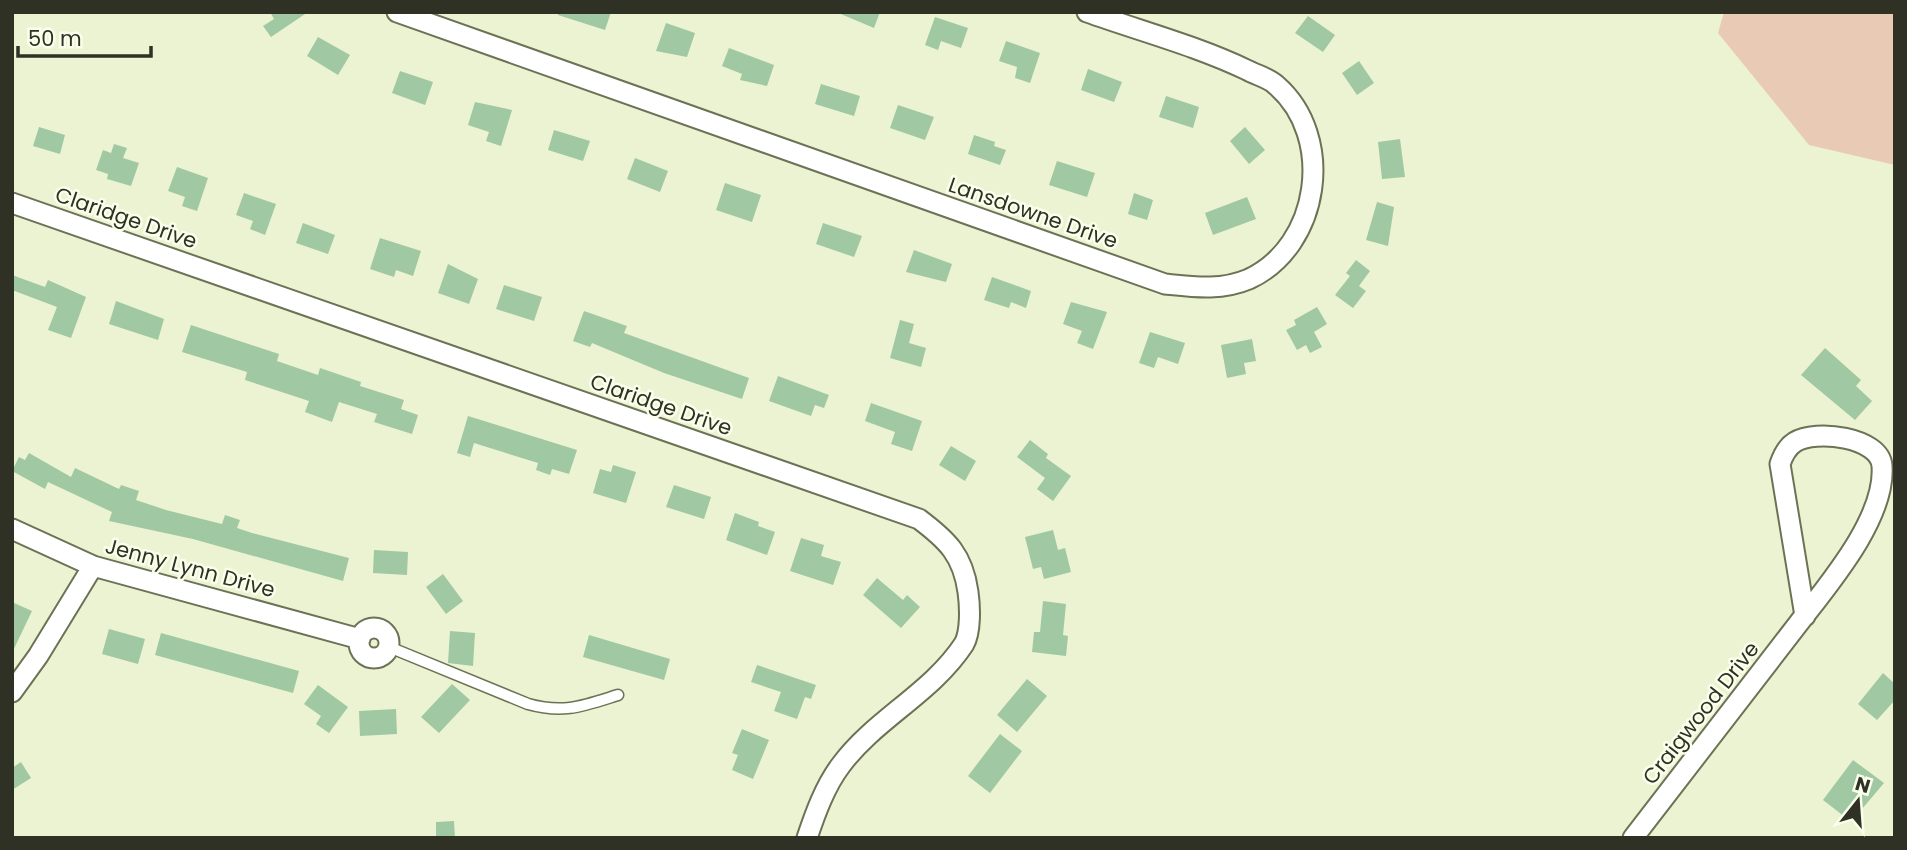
<svg xmlns="http://www.w3.org/2000/svg" width="1907" height="850" viewBox="0 0 1907 850" font-family="Poppins,sans-serif">
	<style>
		.green { fill: #e8cab5 }
		.building { fill: #a0c8a2 }
		.lines { fill: none; stroke-linecap: round; stroke-linejoin: round }
		.service-casing { stroke: #6c7255; stroke-width: 13 }
		.minor-casing { stroke: #6c7255; stroke-width: 23 }
		.service { stroke: #fff; stroke-width: 10 }
		.minor { stroke: #fff; stroke-width: 19 }
		.labels { text-anchor: middle; stroke-width: 5; stroke-linejoin: round; paint-order: stroke }
		.street-label { font-size: 21px; fill: #2f3125; stroke: #faffeb }
	</style>
	<rect width="100%" height="100%" fill="#ecf3d2"/>
	<path class="green" d="M1724,12h171v153l-86,-20 -91,-112z"/>
	<path class="building" d="M270,12h38l-37,25 -8,-11 11,-7z
		M558,12h53l-6,18 -47,-15z
		M836,12h44l-6,16z
		M1308,16l27,19 -12,17 -28,-19z
		M935,17l33,11 -7,20 -20,-7 -3,9 -13,-5z
		M666,23l29,10 -8,24 -31,-6z
		M318,37l32,18 -12,20 -31,-19z
		M1006,41l34,12 -10,30 -15,-5 2,-11 -18,-6z
		M729,48l45,17 -7,21 -27,-6 2,-6 -20,-8z
		M1359,61l15,22 -17,12 -15,-22z
		M1088,69l34,13 -8,20 -33,-12z
		M400,71l33,11 -8,23 -33,-12z
		M821,84l39,12 -6,20 -39,-12z
		M1166,96l33,11 -6,21 -34,-11z
		M475,102l37,8 -11,36 -15,-5 3,-9 -21,-7z
		M898,105l36,12 -9,23 -35,-12z
		M39,127l26,8 -5,19 -27,-8z
		M1245,127l20,23 -16,14 -19,-23z
		M554,130l36,11 -7,20 -35,-11z
		M974,135l21,7 -1,4 12,4 -6,15 -32,-11z
		M1400,139l5,38 -23,2 -4,-37z
		M114,144l13,4 -4,10 16,5 -8,23 -24,-7 1,-5 -12,-4 7,-20 8,3z
		M635,158l33,13 -8,21 -33,-13z
		M1057,161l38,12 -8,24 -38,-12z
		M177,167l31,11 -11,33 -15,-5 3,-9 -17,-6z
		M725,183l36,12 -9,27 -36,-12z
		M244,193l32,11 -11,31 -15,-6 3,-8 -17,-6z
		M1134,193l19,7 -6,20 -19,-6z
		M1247,197l9,22 -43,16 -8,-22z
		M1377,202l17,5 -6,39 -22,-6z
		M303,223l32,12 -7,19 -32,-11z
		M823,223l39,13 -8,21 -38,-13z
		M380,238l41,13 -8,25 -17,-6 -2,7 -24,-8z
		M914,250l38,14 -6,18 -40,-10z
		M1356,260l14,11 -11,15 7,5 -13,17 -18,-13 15,-19 -4,-3z
		M448,264l30,15 -9,25 -31,-11z
		M12,275l33,12 3,-7 38,17 -15,41 -23,-8 9,-23 -45,-17z
		M992,277l39,14 -5,17 -15,-6 -2,6 -25,-8z
		M504,285l38,12 -8,24 -38,-12z
		M116,301l48,18 -6,21 -49,-16z
		M1071,302l36,10 -14,37 -16,-6 5,-12 -19,-7z
		M1317,307l10,17 -13,8 8,15 -12,6 -4,-8 -9,5 -11,-20 10,-5 -2,-5z
		M584,311l43,15 -3,7 125,45 -7,21 -78,-26 -72,-30 -2,4 -17,-6z
		M900,320l14,4 -5,19 17,5 -5,19 -31,-9z
		M191,325l88,29 -2,7 41,14 2,-7 41,14 -1,4 44,14 -3,9 17,6 -6,19 -38,-12 3,-8 -38,-12 -7,20 -27,-10 4,-11 -64,-21 2,-8 -65,-20z
		M1150,332l35,11 -7,21 -20,-7 -4,11 -15,-5z
		M1252,339l4,22 -12,2 2,11 -19,4 -6,-33z
		M1825,348l36,32 -5,6 16,15 -17,19 -54,-45z
		M778,376l51,19 -5,13 -9,-3 -4,11 -42,-15z
		M871,403l51,18 -10,30 -21,-7 4,-12 -30,-11z
		M468,416l109,34 -8,24 -17,-5 -2,6 -14,-5 2,-7 -64,-20 -4,14 -13,-4z
		M1030,440l18,14 -2,4 25,18 -18,25 -16,-12 8,-11 -28,-21z
		M951,446l25,15 -11,20 -26,-16z
		M29,453l42,24 4,-9 44,21 2,-4 18,6 -3,9 30,10 56,14 3,-9 15,5 -3,8 15,5 97,25 -6,23 -150,-42 -84,-18 3,-9 -64,-30 -3,7 -33,-18 7,-14 6,3z
		M613,465l23,7 -10,31 -33,-10 7,-24 11,3z
		M674,485l37,12 -7,22 -38,-12z
		M735,513l24,9 -1,4 17,6 -8,23 -41,-15z
		M1053,530l5,20 7,-2 6,24 -27,7 -3,-12 -8,2 -8,-32z
		M801,538l23,7 -3,11 20,6 -8,23 -43,-14z
		M374,550l34,2 -1,23 -34,-2z
		M443,574l20,27 -17,13 -20,-27z
		M877,578l26,22 4,-5 13,12 -19,21 -38,-33z
		M1043,601l23,3 -3,31 5,1 -2,20 -34,-4 2,-20h6z
		M12,602l20,9 -20,42z
		M109,629l36,10 -7,25 -36,-10z
		M450,631l25,2 -2,33 -25,-3z
		M161,633l138,38 -6,22 -138,-38z
		M589,635l81,24 -6,21 -81,-23z
		M757,665l59,20 -5,14 -6,-2 -8,22 -23,-8 7,-19 -30,-10z
		M1883,673l12,11v16l-18,20 -19,-16z
		M1027,679l20,17 -30,36 -20,-17z
		M452,684l18,16 -31,33 -18,-16z
		M318,685l30,22 -19,26 -13,-9 5,-8 -17,-12z
		M396,709l1,25 -37,2 -1,-25z
		M742,729l27,11 -16,39 -21,-9 6,-15 -6,-2z
		M1000,734l22,17 -32,42 -22,-17z
		M1853,760l31,23 -22,26 -7,-5 -10,13 -22,-17z
		M21,762l10,16 -19,12v-22z
		M454,821l1,17h-19v-16z"/>
	<g class="lines">
		<g class="service-casing">
			<path id="service" d="M389,647l139,57c36,10 55,2 90,-9"/>
		</g>
		<g class="minor-casing">
			<path id="minor" d="M397,12l768,272c29,3 56,7 84,-5 71,-33 87,-142 27,-194 -7,-7 -20,-10 -29,-15 -50,-24 -107,-39 -160,-58
				M12,203l907,316c28,21 44,36 49,73 2,14 3,40 -4,52 -32,49 -89,75 -123,121 -16,21 -26,49 -34,73
				M12,529l81,37 267,73
				M359 643a15 15 0 1 1 30 0a15 15 0 1 1-30 0Z
				M12,692l26,-36 55,-90
				M1633,838l165,-214c30,-39 88,-106 84,-158 -2,-29 -67,-37 -87,-24 -8,5 -12,13 -15,22l25,152"/>
		</g>
		<use href="#service" class="service"/>
		<use href="#minor" class="minor"/>
	</g>
	<g class="labels">
		<g class="street-label">
			<text transform="translate(1033 213) rotate(19)" y="7">Lansdowne Drive</text>
			<text transform="translate(126 218) rotate(19)" y="7">Claridge Drive</text>
			<text transform="translate(661 405) rotate(19)" y="7">Claridge Drive</text>
			<text transform="translate(190 568) rotate(15)" y="7">Jenny Lynn Drive</text>
			<text transform="translate(1701 713) rotate(-52)" y="7">Craigwood Drive</text>
		</g>
	</g>
	<rect width="1907" height="850" fill="none" stroke="#2f3125" stroke-width="28"/>
	<g transform="translate(1858 801) rotate(17)" stroke="#faffeb" stroke-width="5" paint-order="stroke">
	<path d="M0-5L12 26L0 18L-12 26Z" fill="#2f3125"/>
	<text y="-10" font-size="19" font-weight="bold" text-anchor="middle" fill="#2f3125">N</text>
	</g>
	<path d="M18 46v10h133v-10" fill="none" stroke="#2f3125" stroke-width="3.5"/>
	<text x="28" y="46" font-size="21" fill="#2f3125" stroke="#faffeb" stroke-width="5" paint-order="stroke">50 m</text>
</svg>
